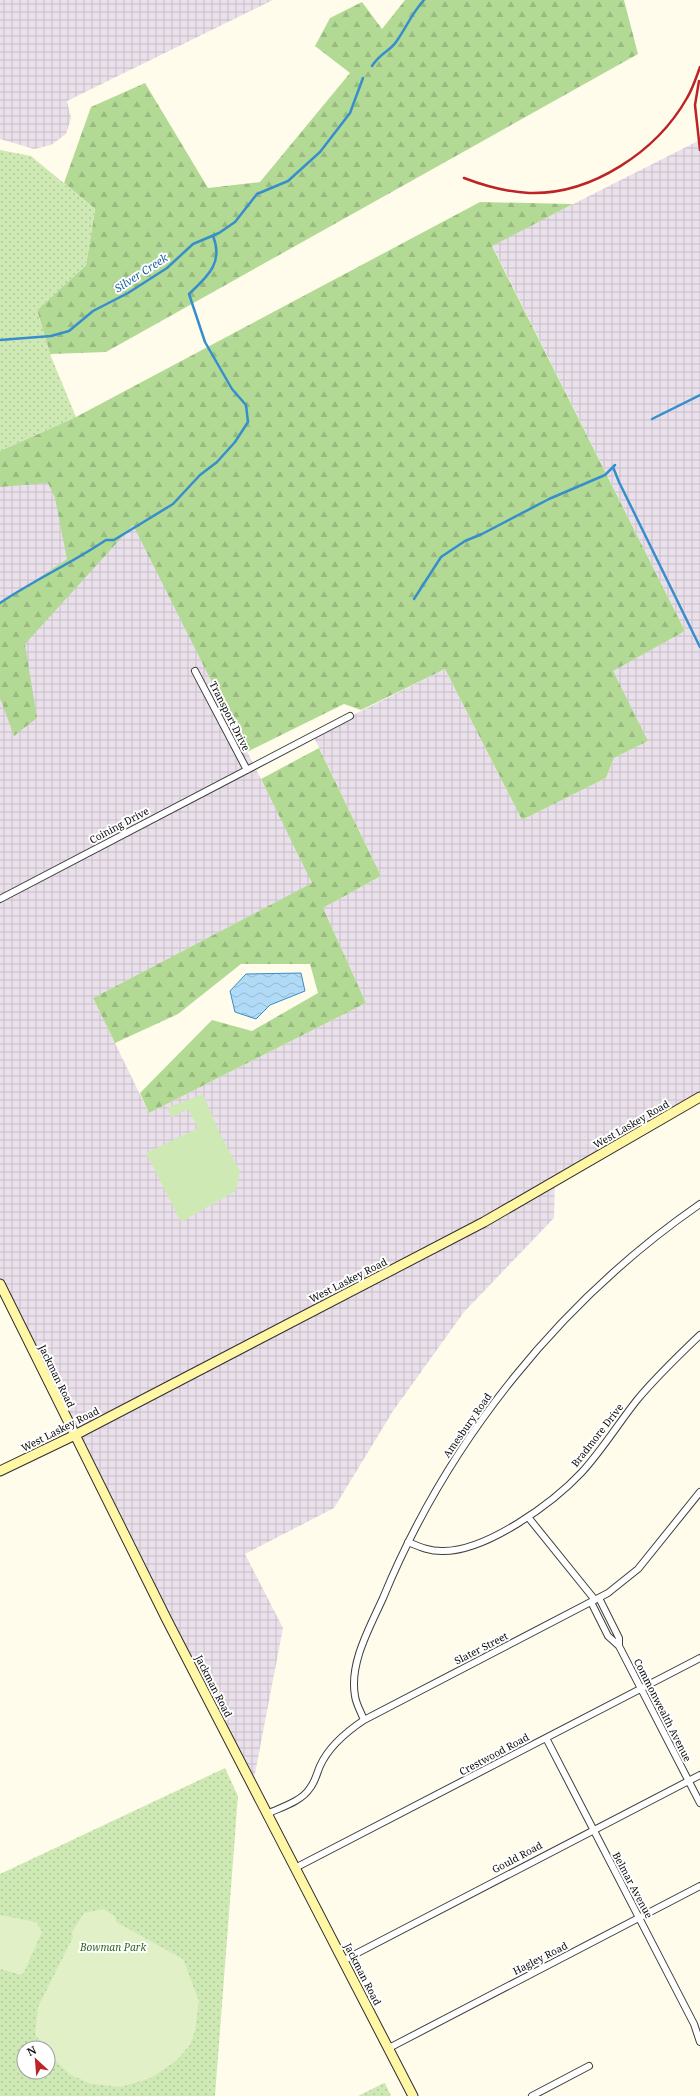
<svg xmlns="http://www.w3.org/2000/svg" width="700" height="2096" viewBox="0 0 700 2096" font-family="'Noto Serif',serif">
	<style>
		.industrial { fill: url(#industrial-grid) }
		.grass { fill: #cfe9b5 }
		.forest { fill: url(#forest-firs) }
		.park { fill: url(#park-dots); fill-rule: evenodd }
		.pitch { fill: #e1f0c7 }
		.water { fill: url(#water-waves); stroke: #378ecd }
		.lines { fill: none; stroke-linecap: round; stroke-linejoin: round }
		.stream { stroke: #378ecd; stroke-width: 2.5 }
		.street-casing { stroke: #3f3f3f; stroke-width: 8 }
		.secondary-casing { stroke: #2e2e2e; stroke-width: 11 }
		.street { stroke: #fff; stroke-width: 6 }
		.secondary { stroke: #fff7a6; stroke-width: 9 }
		.rail { stroke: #bc2428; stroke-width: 2.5 }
		.labels { text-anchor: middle; stroke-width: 4; stroke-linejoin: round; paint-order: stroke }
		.street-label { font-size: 10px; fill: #0c0c0c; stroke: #fff }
		.park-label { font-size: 10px; font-style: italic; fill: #2a641d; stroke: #fff }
		.water-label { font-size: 11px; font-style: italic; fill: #155f9e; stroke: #fff }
	</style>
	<defs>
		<pattern id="industrial-grid" width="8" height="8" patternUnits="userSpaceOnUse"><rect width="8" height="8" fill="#eae0eb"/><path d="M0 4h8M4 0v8" fill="none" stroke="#c8bfc8"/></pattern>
		<pattern id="forest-firs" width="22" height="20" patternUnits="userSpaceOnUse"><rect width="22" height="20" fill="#b2da95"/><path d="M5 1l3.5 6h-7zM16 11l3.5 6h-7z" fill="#98ba7f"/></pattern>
		<pattern id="park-dots" width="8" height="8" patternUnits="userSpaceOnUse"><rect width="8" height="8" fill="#cfe9b5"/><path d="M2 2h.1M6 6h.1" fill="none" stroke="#b1c79a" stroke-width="1.8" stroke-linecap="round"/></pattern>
		<pattern id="water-waves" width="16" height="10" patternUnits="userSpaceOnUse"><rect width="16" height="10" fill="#b0daf6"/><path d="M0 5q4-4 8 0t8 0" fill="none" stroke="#96bad2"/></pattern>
	</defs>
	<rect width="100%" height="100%" fill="#fffceb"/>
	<path class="industrial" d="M0,0h273l-206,101 4,17 -5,16 -15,11 -17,4 -34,-10z
		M700,140v957l-145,84 -1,37 -90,94 -71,99 -59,97 -89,46 38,74 -30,156 -253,-500v-833l76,-34 57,107 180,359 -220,115 56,115 217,-110 -43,-95 58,-32 -68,-141 132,-66 77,151 84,-42 8,-20 34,-17 -36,-70 73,-40 -193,-386z"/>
	<path class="grass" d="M203,1094l17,40 20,37 -4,20 -55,31 -35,-69 52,-25 -10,-19 -16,8 -5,-9z"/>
	<path class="forest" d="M405,0h219l14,54 -532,298 -56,2 -13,-44 49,-45 9,-56 -31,-26 27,-76 54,-24 63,105 52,-6 90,-109 -35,-27 15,-28 32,-16 20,27z
		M480,202l93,2 -81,42 193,385 -72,40 35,70 -34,17 -8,20 -84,42 -77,-151 -84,41 -17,-6 -97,48 -114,-227 -108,119 12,74 -23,18 -14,-38v-94l67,-45 -12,-61 -7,-15 -48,4v-36l76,-34z
		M319,748l62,128 -58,32 43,95 -217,110 -9,-20 72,-73 40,11 66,-38 -8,-29h-69l-63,50 -63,29 -22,-45 219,-115 -51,-104z"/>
	<path class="park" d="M0,150l31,6 64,53 -9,56 -49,45 13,44 26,63 -76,34z
		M225,1768l13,28 -23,300h-215v-222zM24,2048h24v24h-24z
		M385,2083l6,13h-33l26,-13z"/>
	<path class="pitch" d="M103,1909l12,7 1,6 67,37 16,42 -4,30 -5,14 -14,16 -25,17 -30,9 -30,-3 -22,-10 -20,-20 -1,-6h-3l-10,-14 3,-27 35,-70 -1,-5 12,-19z
		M0,1915l36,7 6,10 -18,40 -3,3 -21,-6z"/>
	<path class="water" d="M301,973l4,18 -35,14 -14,14 -21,-7 -5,-21 16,-17z"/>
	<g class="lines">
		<path class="stream" d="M372,66c8,-13 18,-15 24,-24 10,-14 16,-29 28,-42
			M0,340l51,-4 18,-5 24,-20 35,-18 39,-25 26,-24 26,-11 16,-11 22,-28 31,-13 32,-29 30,-39 13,-35
			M652,419l48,-24
			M615,465l-2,2 6,15 81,165
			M414,599l27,-42 24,-16 17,-7 67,-35 56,-24 8,-8
			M0,603c34,-23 72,-40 106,-63h8l59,-36 27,-29 17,-13 18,-20 13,-20 -2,-17 -14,-16 -27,-47 -16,-48c18,-17 35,-31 24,-58"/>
		<g class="street-casing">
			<path id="street" d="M195,671l52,99
				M0,899l350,-183
				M528,1517l67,83
				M408,1542c12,5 21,9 34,9 44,1 111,-48 140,-79 20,-22 36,-48 55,-72 19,-23 41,-44 63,-65
				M599,1598l20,40v8
				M591,1602l17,34 11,10 81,157
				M364,1720c-3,-8 -8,-16 -9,-24 -6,-33 15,-69 28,-98 65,-158 177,-297 317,-394
				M546,1738l148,286 6,18
				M269,1813c13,-6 33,-12 41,-25 5,-6 7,-15 10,-22 9,-20 26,-34 44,-46l244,-127 30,-24 62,-77
				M297,1867l403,-209
				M344,1960l356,-185
				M389,2048l311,-162
				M532,2096l57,-30"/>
		</g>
		<g class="secondary-casing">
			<path id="secondary" d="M0,1284l167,336 246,476
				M0,1471l75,-36 409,-213 216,-125"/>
		</g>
		<use href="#street" class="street"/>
		<use href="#secondary" class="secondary"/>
		<path class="rail" d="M699,81l-4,24 5,45
			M464,178c21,8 43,14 65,15 63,2 128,-42 158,-95 6,-10 9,-20 13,-31"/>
	</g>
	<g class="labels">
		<g class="street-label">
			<text transform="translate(230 716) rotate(63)" y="4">Transport Drive</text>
			<text transform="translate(119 825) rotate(-28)" y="4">Coining Drive</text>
			<text transform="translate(631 1124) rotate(-30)" y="4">West Laskey Road</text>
			<text transform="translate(348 1280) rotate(-27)" y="4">West Laskey Road</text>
			<text transform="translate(57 1376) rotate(64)" y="4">Jackman Road</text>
			<text transform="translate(467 1425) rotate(-55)" y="4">Amesbury Road</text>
			<text transform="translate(60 1429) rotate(-27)" y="4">West Laskey Road</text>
			<text transform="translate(597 1435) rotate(-52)" y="4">Bradmore Drive</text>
			<text transform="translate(481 1648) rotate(-27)" y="4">Slater Street</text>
			<text transform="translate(214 1686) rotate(63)" y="4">Jackman Road</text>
			<text transform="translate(663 1710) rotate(63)" y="4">Commonwealth Avenue</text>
			<text transform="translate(494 1754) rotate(-28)" y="4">Crestwood Road</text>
			<text transform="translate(517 1857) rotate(-28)" y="4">Gould Road</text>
			<text transform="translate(633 1885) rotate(62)" y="4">Belmar Avenue</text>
			<text transform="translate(540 1958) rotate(-27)" y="4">Hagley Road</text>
			<text transform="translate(363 1974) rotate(63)" y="4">Jackman Road</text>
		</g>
		<g class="park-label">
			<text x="113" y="1951">Bowman Park</text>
		</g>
		<g class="water-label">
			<text transform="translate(141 273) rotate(-33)" y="4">Silver Creek</text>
		</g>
	</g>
	<g transform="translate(36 2060) rotate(334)"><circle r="19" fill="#ffffff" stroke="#9e9e9e"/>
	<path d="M0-3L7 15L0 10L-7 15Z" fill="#bc2428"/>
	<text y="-6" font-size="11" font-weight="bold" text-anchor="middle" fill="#0c0c0c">N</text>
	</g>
</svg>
